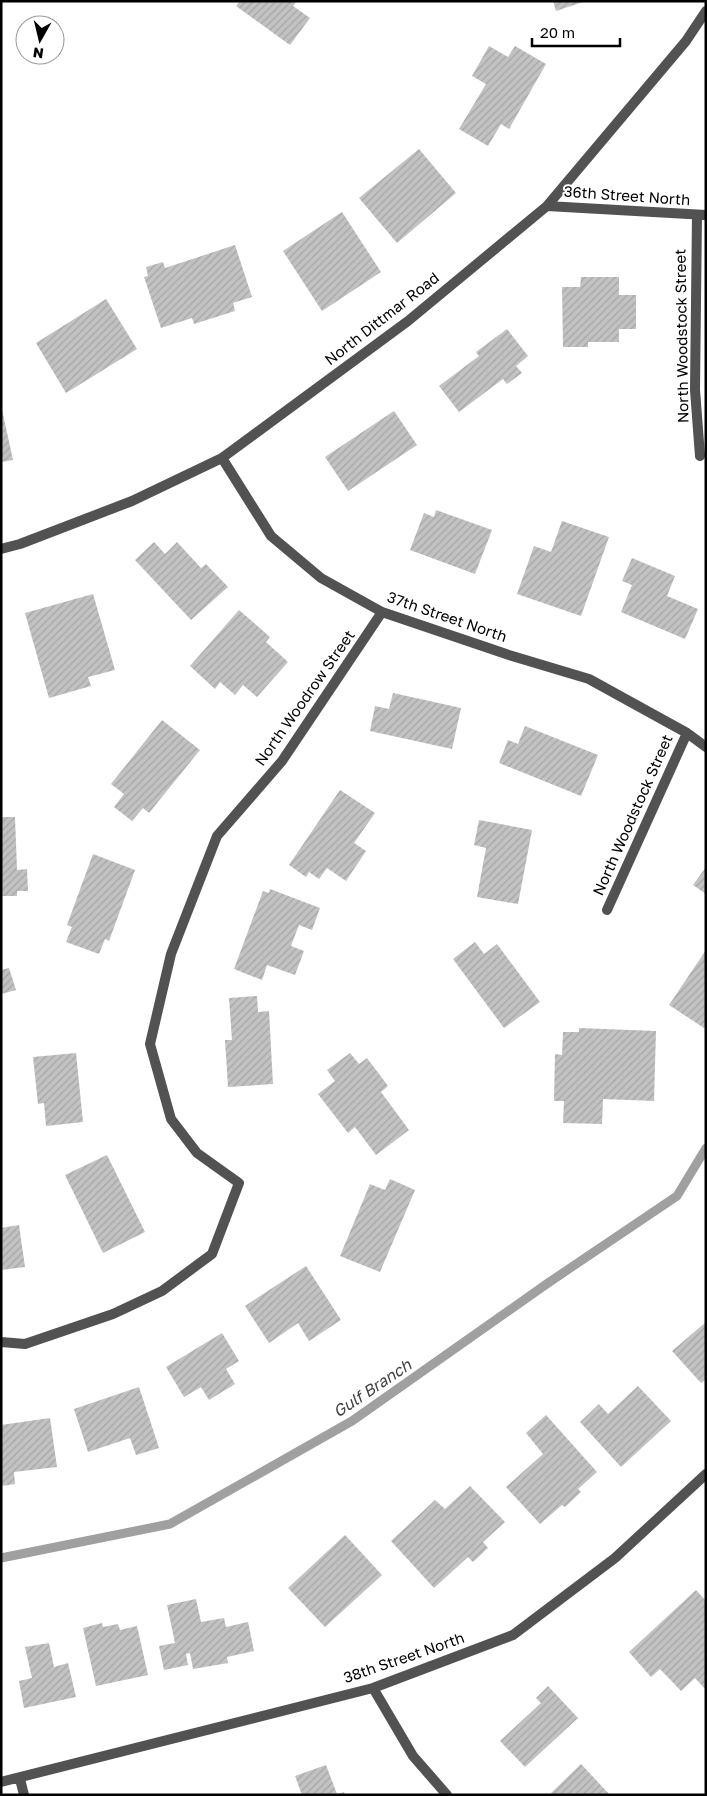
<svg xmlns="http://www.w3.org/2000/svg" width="707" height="1796" viewBox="0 0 707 1796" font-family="'Golos Text',sans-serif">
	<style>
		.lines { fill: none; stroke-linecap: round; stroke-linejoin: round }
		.stream { stroke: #a0a0a0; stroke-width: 9 }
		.building { fill: url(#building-hatch) }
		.minor { stroke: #525252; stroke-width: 10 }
		.labels { text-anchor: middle; stroke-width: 4; stroke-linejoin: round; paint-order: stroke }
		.street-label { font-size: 15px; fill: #000; stroke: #fff }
		.water-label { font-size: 16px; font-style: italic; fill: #414141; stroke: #fff }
	</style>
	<defs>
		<pattern id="building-hatch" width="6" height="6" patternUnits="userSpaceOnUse" patternTransform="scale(1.25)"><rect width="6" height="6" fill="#c2c2c2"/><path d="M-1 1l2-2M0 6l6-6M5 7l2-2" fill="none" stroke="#a5a5a5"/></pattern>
	</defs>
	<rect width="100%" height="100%" fill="#fff"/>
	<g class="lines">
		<path class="stream" d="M1,1558l169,-34 182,-103 196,-138 129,-87 29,-48"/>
	</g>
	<path class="building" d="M240,1h57l-4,5 17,12 -20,27 -54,-39z
		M553,1h30v1l-27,9z
		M489,46l19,11 7,-11 31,18 -37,65 -8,-5 -13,22 -29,-17 27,-45 -14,-8z
		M419,149l37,44 -59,50 -38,-45z
		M342,212l39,60 -59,39 -39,-60z
		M235,245l17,52 -19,6 2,8 -41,13 -2,-6 -31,10 -17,-51 4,-1 -2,-9 17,-5 2,6z
		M581,277h38v18h17v34h-17v13h-31v5h-25l-1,-60h18z
		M106,299l31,50 -71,44 -30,-50z
		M507,329l21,27 -12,10 6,7 -15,11 -4,-5 -44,33 -20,-26 40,-30 -3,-4z
		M1,405l12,55 -12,2z
		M394,411l23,34 -69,46 -23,-34z
		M436,510l56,20 -17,44 -65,-24 14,-37 10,4z
		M562,521l47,16 -28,79 -64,-22 17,-48 17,6z
		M154,542l11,12 12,-12 24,26 5,-4 22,23 -37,33 -56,-60z
		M632,558l43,18 -8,20 31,13 -13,30 -64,-27 11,-27 -10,-4z
		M93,594l22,76 -27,7 3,9 -42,12 -24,-85z
		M239,610l31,27 -4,5 22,20 -31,35 -14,-12 -8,10 -15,-13 -5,7 -25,-23z
		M393,693l68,15 -9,41 -82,-18 5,-25 14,3z
		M162,720l38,30 -51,63 -6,-5 -11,13 -18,-14 10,-13 -13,-10z
		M525,726l73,29 -17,41 -82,-33 9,-23 10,4z
		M340,790l35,23 -21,30 12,8 -20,30 -19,-13 -8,11 -10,-7 -3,5 -17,-12z
		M1,817h14l2,53 10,-1 1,22h-11v5h-16z
		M479,820l53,10 -14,74 -41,-7 9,-49 -12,-3z
		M93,854l42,16 -26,71 -4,-2 -6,15 -33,-12 6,-15 -5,-2z
		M706,867v27l-13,-9z
		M270,889l50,19 -8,22 -13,-5 -8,21 13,5 -9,24 -28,-10 -5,15 -28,-11 29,-78 6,2z
		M475,942l9,12 13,-10 43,58 -36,26 -51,-69z
		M706,950v75l-2,3 -35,-23z
		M9,968l7,22 -15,4v-24z
		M257,996l1,16 11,-1 4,73 -45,3 -3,-47h7l-3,-42z
		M579,1028l77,3 -2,70 -51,-2 -1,25 -39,-1 1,-22h-10l1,-47 7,1 1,-23h16z
		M76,1053l7,69 -37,4 -2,-23 -6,1 -5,-47z
		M350,1053l9,11 8,-6 21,28 -7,6 28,38 -33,25 -21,-28 -7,6 -30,-39 17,-13 -8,-11z
		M107,1155l38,77 -42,21 -38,-78z
		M390,1179l25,11 -35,82 -40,-16 30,-72 15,6z
		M19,1225l6,42 -24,3v-42z
		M306,1266l35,54 -32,21 -11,-18 -29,20 -24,-37z
		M706,1322v57l-5,4 -29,-32z
		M222,1333l17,28 -13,8 9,15 -26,16 -8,-13 -17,10 -18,-30z
		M638,1386l33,35 -50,46 -41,-45 19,-18 9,10z
		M139,1387l20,61 -23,7 -6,-17 -42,14 -14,-43z
		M546,1415l51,57 -19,17 3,3 -16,15 -3,-2 -22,19 -34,-37 37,-33 -17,-21z
		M50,1418l7,49 -43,5 1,12 -14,2v-61z
		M470,1486l35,36 -22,20 5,6 -15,14 -5,-5 -34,31 -43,-47 44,-41 10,9z
		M345,1535l37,40 -57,52 -37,-39z
		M696,1590l10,11v86l-2,1 -9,-10 -14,13 -21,-22 -9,8 -22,-25z
		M196,1599l5,23 23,-4 2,9 22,-5 6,29 -27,6 1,6 -35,6 -3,-16 -4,1 2,11 -24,5 -5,-24 16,-3 -8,-38z
		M102,1623l1,4 15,-3 2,6 17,-4 11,49 -52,11 -13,-58z
		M49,1643l5,24 14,-4 8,34 -52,11 -5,-27 13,-3 -7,-31z
		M548,1686l30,32 -53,49 -25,-26 41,-38 -5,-5z
		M581,1764l29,31h-61z
		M326,1765l11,29 7,-2 1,3h-43l-7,-19z"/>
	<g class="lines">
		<path class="minor" d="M547,206l159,9
			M697,215l-2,175 5,66
			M222,458l49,78 50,42 61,34 127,43 80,24 98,54 19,14
			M1,549l19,-5 112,-43 90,-43 186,-137 139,-115 139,-165 20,-30
			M607,910l80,-177
			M1,1342l24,2 88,-30 49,-23 50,-37 27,-71 -42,-30 -26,-34 -21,-75 21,-90 46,-118 65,-75 100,-149
			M373,1688l40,68 34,39
			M20,1779l4,16
			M1,1782l372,-94 140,-53 102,-77 91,-84"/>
	</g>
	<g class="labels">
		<g class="street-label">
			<text transform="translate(627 196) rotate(4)" y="5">36th Street North</text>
			<text transform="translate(382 319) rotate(-38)" y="5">North Dittmar Road</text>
			<text transform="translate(682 336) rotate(-91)" y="5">North Woodstock Street</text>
			<text transform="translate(447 617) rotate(19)" y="5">37th Street North</text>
			<text transform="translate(305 698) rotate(-55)" y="5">North Woodrow Street</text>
			<text transform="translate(633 815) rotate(-66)" y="5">North Woodstock Street</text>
			<text transform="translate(404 1658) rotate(-19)" y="5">38th Street North</text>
		</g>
		<g class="water-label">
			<text transform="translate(372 1388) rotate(-34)" y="6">Gulf Branch</text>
		</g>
	</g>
	<rect width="707" height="1796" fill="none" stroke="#000000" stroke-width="5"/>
	<g transform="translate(40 40) rotate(188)"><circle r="24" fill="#ffffff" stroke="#999999"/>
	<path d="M0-4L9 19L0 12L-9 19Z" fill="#000000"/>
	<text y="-8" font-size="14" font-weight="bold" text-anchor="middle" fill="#000000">N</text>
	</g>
	<path d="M532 38v8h88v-8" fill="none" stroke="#000000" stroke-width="2.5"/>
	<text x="540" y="38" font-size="15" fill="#000000" stroke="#ffffff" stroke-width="4" paint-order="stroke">20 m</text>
</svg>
